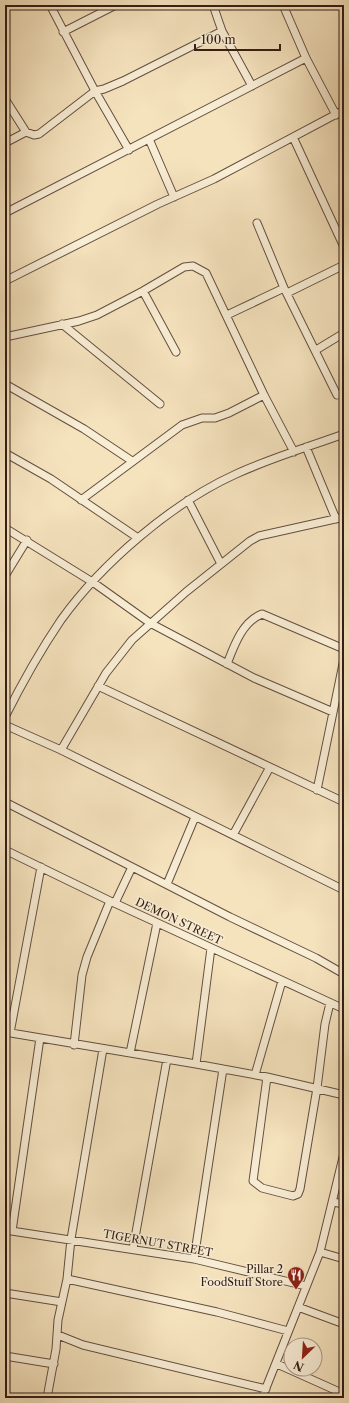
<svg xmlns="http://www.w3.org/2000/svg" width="349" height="1403" viewBox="0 0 349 1403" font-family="'Libre Caslon Text',serif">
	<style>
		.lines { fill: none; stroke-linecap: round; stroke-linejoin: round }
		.minor-casing { stroke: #644f3e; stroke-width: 9 }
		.minor { stroke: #f8edd5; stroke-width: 7 }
		.labels { text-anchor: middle; stroke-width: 3; stroke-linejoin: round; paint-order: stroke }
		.street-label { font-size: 11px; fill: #331e14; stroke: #f8edd5 }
		.poi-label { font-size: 11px; fill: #331e14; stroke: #f8edd5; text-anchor: end }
	</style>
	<rect width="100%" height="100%" fill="#f5e3be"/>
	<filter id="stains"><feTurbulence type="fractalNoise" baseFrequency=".005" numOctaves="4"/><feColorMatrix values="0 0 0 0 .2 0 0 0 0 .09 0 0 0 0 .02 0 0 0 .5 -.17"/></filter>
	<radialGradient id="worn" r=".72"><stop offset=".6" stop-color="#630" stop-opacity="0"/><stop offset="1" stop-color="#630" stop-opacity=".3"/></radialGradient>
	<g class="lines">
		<g class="minor-casing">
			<path id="minor" d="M50,5l45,86 34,59
				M213,5l9,26 30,55
				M283,5l23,53 30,57
				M63,32l53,-27
				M5,99l21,33
				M293,137l51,110
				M149,139l25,58
				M5,143l21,-11 8,3 5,-1 56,-43 9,-2 19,-8 99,-50
				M5,213l301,-155
				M257,223l27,65 53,107
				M5,281l153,-77 56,-25 130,-69
				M143,291l33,61
				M287,293l57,-28
				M227,315l57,-27
				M62,324l98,80
				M5,337l74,-16 18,-6 46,-24 41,-24 9,-1 13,7 58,122 30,57
				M316,350l28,-17
				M5,384l79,45 48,32
				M306,447l30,72
				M5,453l46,26 87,59
				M81,500l101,-75 20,-7h13l14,-5 35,-18
				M188,500l33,64
				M5,528l89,55 56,40 104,55 79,34
				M5,576l22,-36
				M227,664c7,-18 15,-42 35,-50l82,35
				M98,686l246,116
				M5,717c17,-34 35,-66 56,-97 41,-57 111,-117 175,-146 35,-16 72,-27 108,-40
				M5,725l56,25 283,140
				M61,750l45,-77 26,-33 54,-48 64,-51 9,-5 85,-19
				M317,790l27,-131
				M5,802l225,115 86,41 28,16
				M233,835l37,-68
				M5,850l105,51 234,108
				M167,884l28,-67
				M115,903l17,-36
				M5,1032l191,32 71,13 77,18
				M10,1033l31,-166
				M74,1045l8,-70 5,-18 23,-56
				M130,1053l27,-130
				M196,1064l15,-116
				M255,1075l27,-94
				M267,1077l-14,104 9,7 31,8 5,-2 2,-5 17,-101 8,-64 5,-21
				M333,1202l11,2
				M5,1230l189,29 112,27
				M12,1231l28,-193
				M133,1249l34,-190
				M320,1252l24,7
				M194,1259l29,-190
				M67,1279l150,33 71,19
				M5,1293l57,9
				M298,1307l46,17
				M58,1335l25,10 183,44
				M5,1356l49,8
				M277,1364l67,30
				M47,1398l9,-49 2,-29 9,-41 4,-40 32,-190
				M262,1398l58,-146 24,-99"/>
		</g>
		<use href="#minor" class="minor"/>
	</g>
	<defs>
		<g id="restaurant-pin" transform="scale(0.9)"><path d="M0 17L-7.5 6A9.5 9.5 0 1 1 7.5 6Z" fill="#8f2418" stroke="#f8edd5"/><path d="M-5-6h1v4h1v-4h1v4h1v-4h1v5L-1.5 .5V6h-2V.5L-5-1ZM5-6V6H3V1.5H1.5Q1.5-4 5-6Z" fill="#fff"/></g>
	</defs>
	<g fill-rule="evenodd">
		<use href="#restaurant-pin" x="296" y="1275"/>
	</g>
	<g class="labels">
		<g class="street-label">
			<text transform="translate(179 921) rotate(25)" y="4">DEMON STREET</text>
			<text transform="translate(158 1243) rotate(10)" y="4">TIGERNUT STREET</text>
		</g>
		<g class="poi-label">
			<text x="283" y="1273">Pillar 2<tspan x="283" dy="13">FoodStuff Store</tspan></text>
		</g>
	</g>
	<rect width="349" height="1403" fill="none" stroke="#f5e3be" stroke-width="20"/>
	<rect x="6" y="6" width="337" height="1391" fill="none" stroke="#331e14" stroke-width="2"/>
	<rect x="10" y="10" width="329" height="1383" fill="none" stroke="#331e14"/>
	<g transform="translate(303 1357) rotate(205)"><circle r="19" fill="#f8edd5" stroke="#a99a88"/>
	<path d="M0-3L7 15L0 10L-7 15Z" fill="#8f2418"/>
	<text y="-6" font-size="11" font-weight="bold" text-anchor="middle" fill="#331e14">N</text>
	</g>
	<path d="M195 44v6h85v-6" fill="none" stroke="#331e14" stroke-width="2"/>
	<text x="201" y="44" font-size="12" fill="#331e14" stroke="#f8edd5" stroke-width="3" paint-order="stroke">100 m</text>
	<rect width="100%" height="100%" filter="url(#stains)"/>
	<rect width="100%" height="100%" fill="url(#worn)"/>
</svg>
